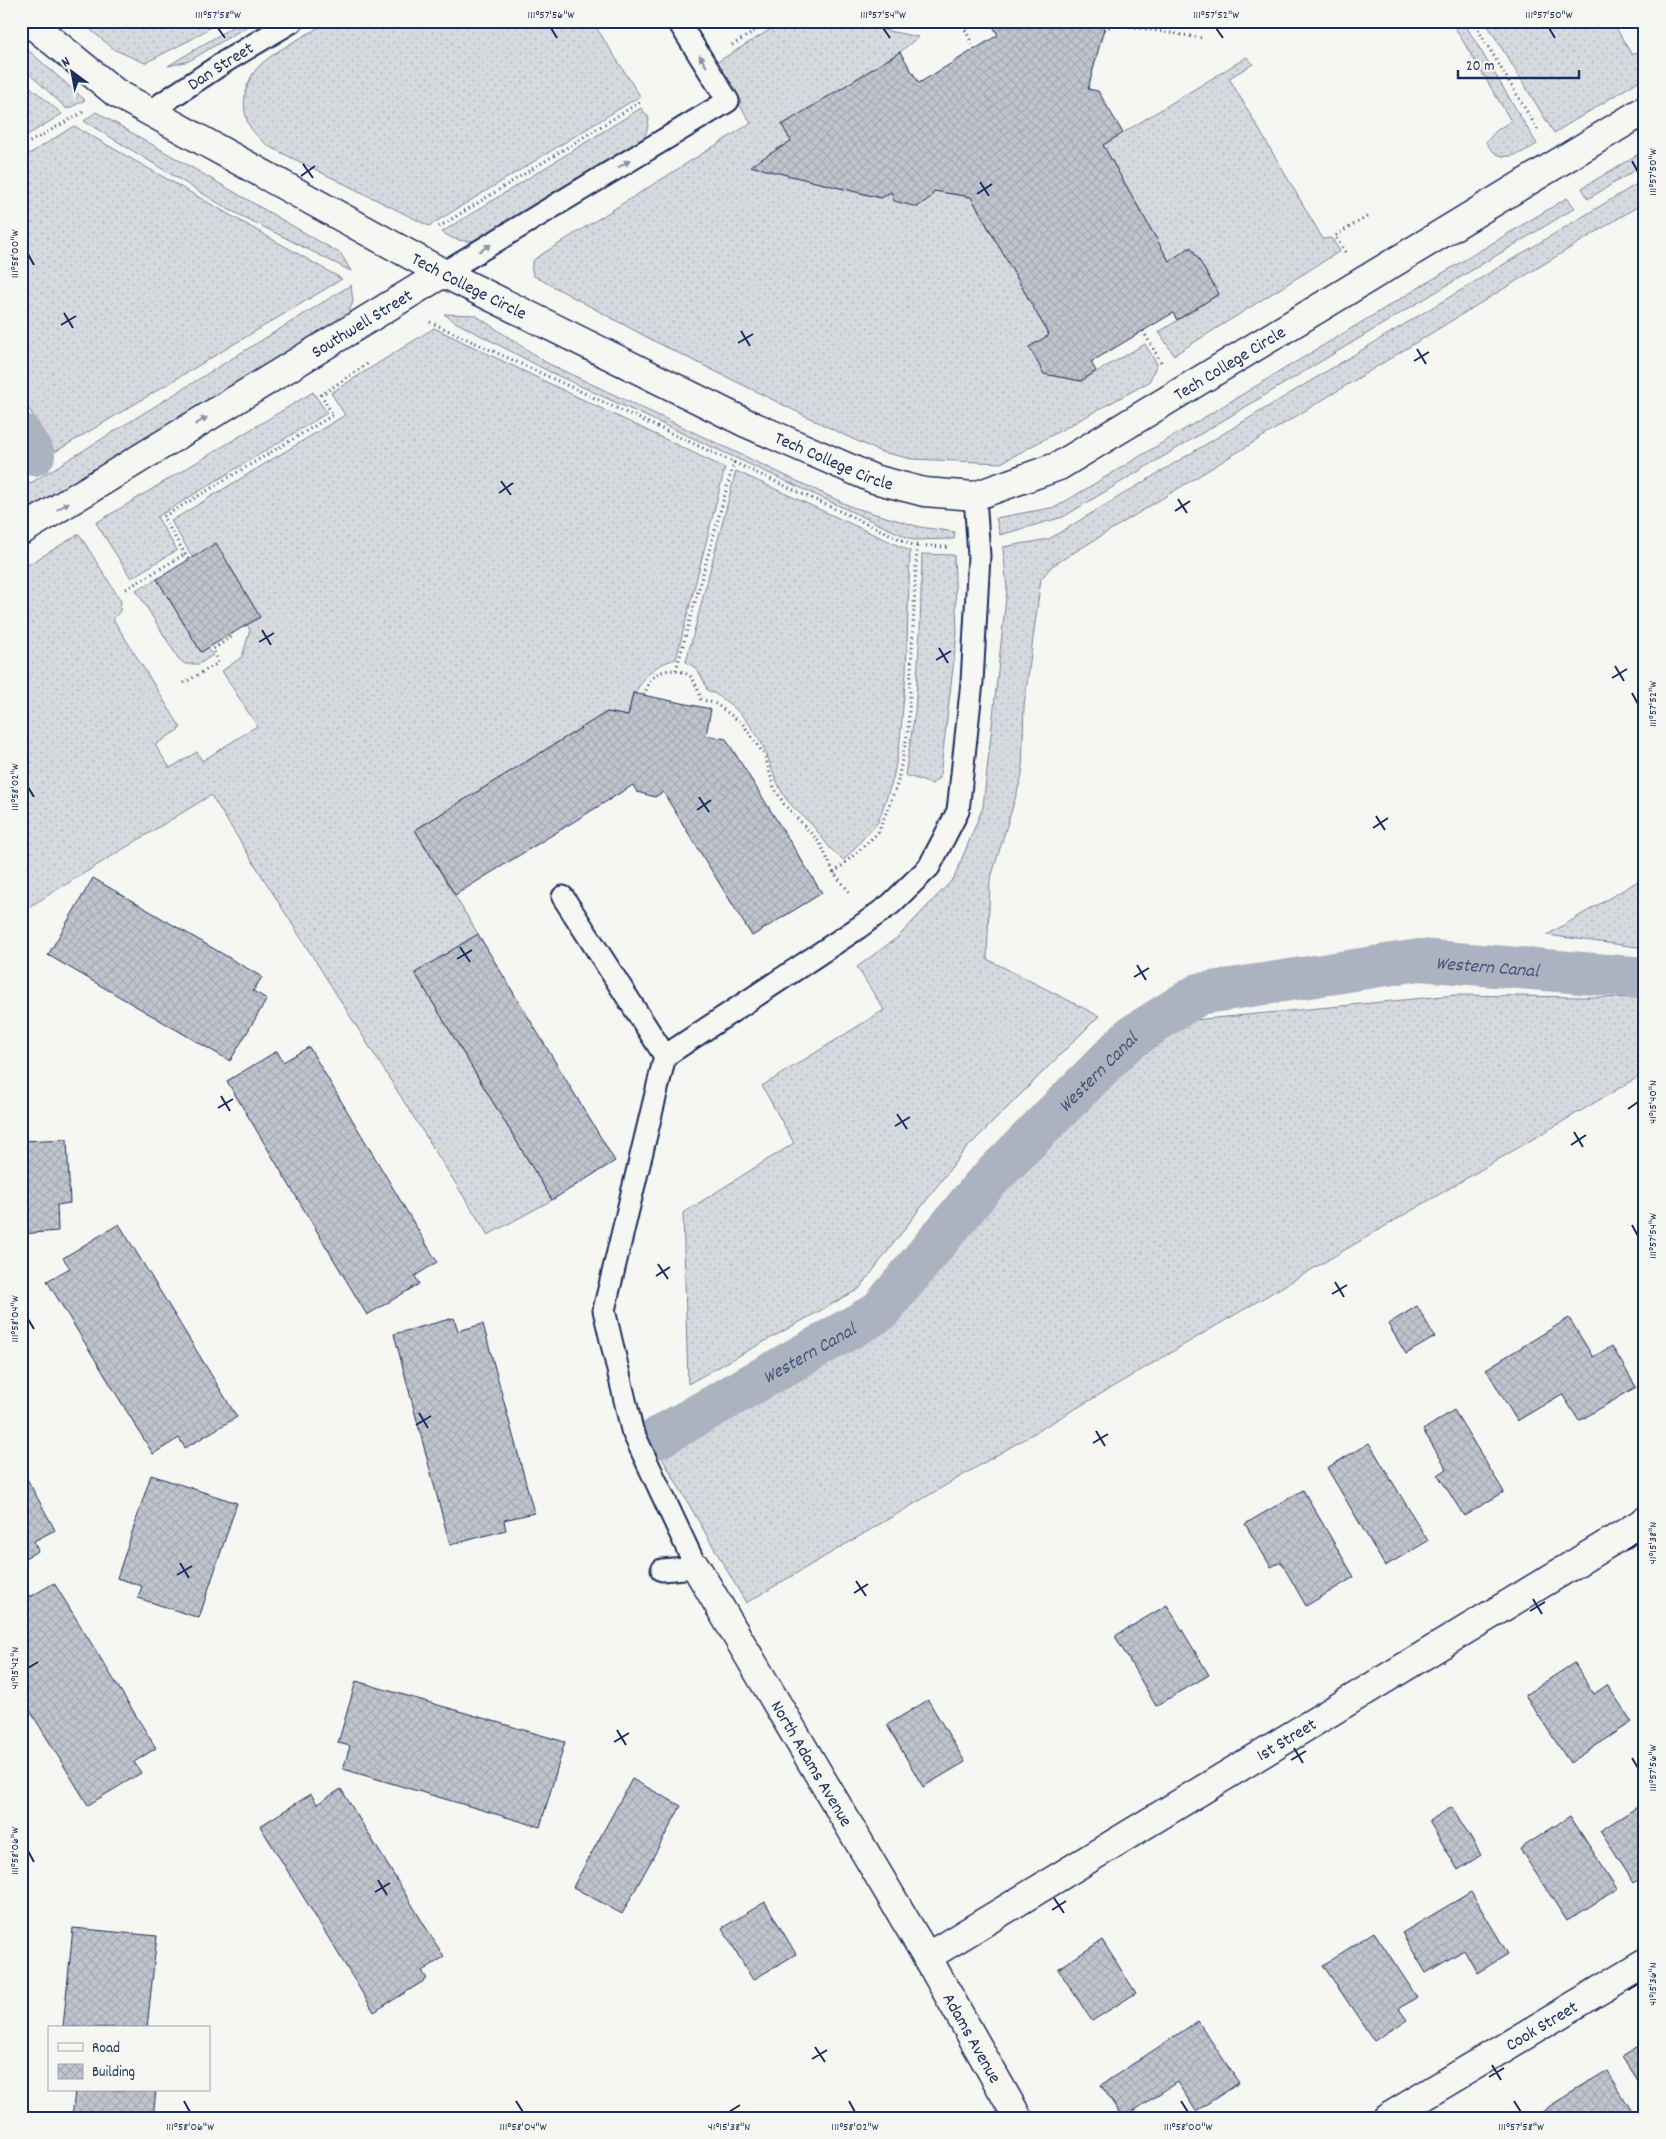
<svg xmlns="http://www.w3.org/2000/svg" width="1666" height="2139" viewBox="0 0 1666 2139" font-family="Dekko,sans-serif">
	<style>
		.grass { fill: url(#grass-dots); stroke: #78849e }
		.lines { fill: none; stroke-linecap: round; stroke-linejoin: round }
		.canal { stroke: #abb2c0; stroke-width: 42 }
		.building { fill: url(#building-cross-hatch); stroke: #1b2f5e }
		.lane-casing { stroke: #1b2f5e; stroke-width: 25 }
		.street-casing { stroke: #1b2f5e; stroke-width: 31 }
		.path { stroke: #1b2f5e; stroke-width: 3; stroke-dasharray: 1 4; stroke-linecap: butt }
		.lane { stroke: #f6f6f2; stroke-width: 21 }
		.street { stroke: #f6f6f2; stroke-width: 28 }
		.oneway { fill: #8892a8 }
		.ticks { fill: none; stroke: #1b2f5e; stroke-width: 2 }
		.labels { text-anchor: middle; stroke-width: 4.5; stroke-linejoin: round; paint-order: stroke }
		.street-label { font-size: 18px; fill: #1b2f5e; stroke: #f6f6f2 }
		.water-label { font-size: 19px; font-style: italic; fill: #46567b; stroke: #f6f6f2 }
		.neatline { fill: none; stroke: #1b2f5e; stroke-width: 2 }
		.ticks-label { font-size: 12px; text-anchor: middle; fill: #1b2f5e }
	</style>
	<defs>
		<pattern id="grass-dots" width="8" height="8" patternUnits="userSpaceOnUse" patternTransform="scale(1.25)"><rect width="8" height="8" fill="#d6d9dd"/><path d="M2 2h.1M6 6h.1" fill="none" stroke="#b7bbc0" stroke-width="1.8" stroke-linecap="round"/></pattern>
		<pattern id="building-cross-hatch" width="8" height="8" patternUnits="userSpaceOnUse" patternTransform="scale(1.25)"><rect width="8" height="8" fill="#c0c4cd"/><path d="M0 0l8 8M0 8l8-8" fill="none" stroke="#a4a9b2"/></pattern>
	</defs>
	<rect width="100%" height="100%" fill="#f6f6f2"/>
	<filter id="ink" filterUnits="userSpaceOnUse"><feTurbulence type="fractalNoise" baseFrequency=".02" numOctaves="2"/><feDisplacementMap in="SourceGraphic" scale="10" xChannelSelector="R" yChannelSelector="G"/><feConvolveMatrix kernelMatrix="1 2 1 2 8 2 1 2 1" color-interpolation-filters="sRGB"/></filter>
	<g filter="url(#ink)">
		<path class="grass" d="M80,21h140l-28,18 -47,24 -30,-13z
			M242,21h14l-67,40 -21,5z
			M329,21h263l48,75 -211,130 -161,-80c-7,-7 -16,-14 -20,-23 -9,-22 -1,-49 18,-63 19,-15 43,-26 63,-39z
			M784,21h56l78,16 -18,15 -118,73 9,16 -40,25 130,32 10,-6 26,15 14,-10 3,-6 37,6 78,138 -20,12 15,27 37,7 64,-37 12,20 -8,18 -148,81 -89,-4 -31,-7 -37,-17 -190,-94 -120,-65c-3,-6 -4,-13 2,-18l215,-135 -37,-59z
			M1451,21h12l74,123c-18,11 -38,22 -51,-2l11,-12 14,-9z
			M1485,21h127l20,34 13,-7v29l-91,56z
			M21,44l64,56 -18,9 -46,-43z
			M1247,57l6,7 -24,14 94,161 8,-1 9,13 -166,104 -15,-23 60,-38 -28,-46 -22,13 -66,-116z
			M21,79l41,35 -41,25z
			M641,108l8,10c-2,16 -3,19 -16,28l-144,91c-19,5 -30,7 -47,-5z
			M96,112l245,142 10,17 -123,-62 -144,-88z
			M74,126l268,153 -287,173 -34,-56v-237z
			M1645,150v14l-57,35 -6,-11z
			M1645,179v23l-593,364 -11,13 -17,127 -2,70 -32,105 -3,78 112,57 -136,136 -104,137 -171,95 -5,-171 111,-70 -32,-57 122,-76 -27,-43 41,-30 56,-59 29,-71 24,-218 -4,-42 46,-8z
			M1567,198l8,10 -512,309 -63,18 -4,-17 60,-11z
			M351,285l2,17 -8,18 -324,201v-32z
			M444,314l31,1 72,48 305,144 68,20 35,5 -1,7 -41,1 -363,-168 -93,-49z
			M434,328l291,140 -49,191c-23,7 -29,14 -41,34h-2l-5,23 -21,-4 -192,118 63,104 -63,39 137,227 -64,35 -277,-440 -190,117v-343l58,-35 42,67 -1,10 -7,8 68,109 -26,17 15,23 27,-16 5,9 55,-35 -35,-55 20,-14 8,-27 -3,-5 13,-8 -44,-73 -23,14 -22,-37 174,-106 -14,-22z
			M313,392l14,21 -170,104 20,33 -46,28 -35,-55z
			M736,471l174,80 -4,122 -6,68 -7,38 -15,43 -34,38c-17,-12 -19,-20 -31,-34 -10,-11 -24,-20 -31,-34 -8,-14 -12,-31 -19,-46 -10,-22 -34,-47 -56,-56 -4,-13 -9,-22 -21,-28z
			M922,554l32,1 3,79 -17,143 -8,7 -27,-9 10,-63 5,-82z
			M157,579l44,73 6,-4 6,7 -14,9h-14l-7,-6 -42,-68z
			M1645,877v71l-98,-13z
			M1455,995l190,3v75l-899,530 -84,-145 218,-132 112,-126 106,-114 96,-66z"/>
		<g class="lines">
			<g class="canal">
				<path d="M21,434l13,21"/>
				<path id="s1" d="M659,1437l220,-125 105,-127 148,-149 67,-42 220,-34 226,18"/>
			</g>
		</g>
		<path class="building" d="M990,21h116l-18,68 10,2 25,42 -20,12 66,116 22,-14 28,47 -42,26 -4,-7 -82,49 5,9 -15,10 -37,-7 -15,-27 20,-12 -78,-138 -37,-6 -3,6 -14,10 -23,-6 -3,-9 -10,6 -131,-32 41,-25 -9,-16 118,-73 19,31 79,-48z
			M216,543l44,74 -59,35 -44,-73z
			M633,693l78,16 -5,26 20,4 96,154 -70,43 -89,-144 -8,5 -18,-5 -4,-7 -178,110 -40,-65 192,-118 21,4z
			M93,878l169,99 -9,14 14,8 -37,62 -182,-106z
			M478,934l137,227 -63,39 -137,-227z
			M309,1047l128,215 -22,14 4,8 -52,31 -140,-234 50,-30 6,11z
			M67,1139l3,64 -13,2 1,26 -37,3v-93z
			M119,1224l118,193 -52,31 -6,-10 -26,16 -106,-173 23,-13 -7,-10z
			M1417,1306l18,31 -29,17 -18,-30z
			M454,1318l4,13 25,-7 51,189 -30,7 2,10 -56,15 -56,-211z
			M1569,1318l24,39 19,-11 24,41 -57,34 -17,-27 -45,27 -31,-52z
			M1454,1410l50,82 -40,24 -26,-41 9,-6 -24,-39z
			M1369,1443l59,98 -43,25 -58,-98z
			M21,1468l34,62 -21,11 4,10 -17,9z
			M151,1475l86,28 -38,115 -61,-20 4,-12 -25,-8z
			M1303,1490l51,87 -48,29 -25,-44 -10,5 -26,-43z
			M54,1583l102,165 -22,14 7,11 -53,32 -67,-109v-108l3,-2 6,11z
			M1167,1605l42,70 -53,31 -41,-70z
			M1574,1663l20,31 13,-9 25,37 -62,41 -45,-68z
			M356,1681l209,61 -25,85 -197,-58 7,-23 -12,-3z
			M928,1700l37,62 -42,25 -36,-62z
			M632,1779l49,27 -59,108 -49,-27z
			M341,1789l103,168 -22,14 5,8 -53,33 -114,-186 51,-32 6,10z
			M1645,1802v74l-11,7 -34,-52z
			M1452,1807l29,48 -23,15 -29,-49z
			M1570,1816l47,73 -50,32 -47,-72z
			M1471,1892l37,62 -31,19 -13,-23 -38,23 -24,-40z
			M765,1902l31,52 -43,26 -31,-52z
			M73,1928l84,8 -10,92 -84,-1z
			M1374,1932l43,65 -18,12 8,11 -33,21 -51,-76z
			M1102,1940l34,53 -44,28 -34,-52z
			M1198,2021l41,62 -43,28 -19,-29 -54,36 -22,-33z
			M1645,2043v50l-23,-36z
			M1607,2071l29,47h-103l20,-14z
			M75,2090h81l-3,28h-81z"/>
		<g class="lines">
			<g class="lane-casing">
				<g id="lane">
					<path id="s2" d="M149,112l77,-51 67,-40"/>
					<path d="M443,273l285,-172 -50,-80"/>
					<path d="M563,897l102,159 193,-128 33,-24 38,-37 29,-56 14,-129 7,-126 -4,-60"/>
					<path d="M662,1570l34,-3 -64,-137 -28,-120 61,-254"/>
				</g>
			</g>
			<g class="street-casing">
				<g id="street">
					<path id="s3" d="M28,21l88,72 327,180 303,150 128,56 50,13 51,4 84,-30 586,-356"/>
					<path id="s4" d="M21,531l422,-258"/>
					<path id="s5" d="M696,1567l231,390 91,161"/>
					<path id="s6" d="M927,1957l718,-436"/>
					<path id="s7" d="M1387,2118l258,-155"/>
				</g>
			</g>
			<path class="path" d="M961,21l14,29
				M1115,21l-1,3 88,14
				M1473,21l66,111
				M1104,30l15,-9
				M732,45l40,-24
				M21,147l64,-36
				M439,227l201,-125
				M1345,252l-10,-16 35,-21
				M430,322l483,223 34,2
				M1143,331l18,31
				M188,559l-25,-42 170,-102 -12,-20 48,-32
				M126,589l59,-35
				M676,670l58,-208
				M184,683l34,-20 -5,-14 20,-13 -1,-2
				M644,695c2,-5 4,-11 7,-15 9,-12 29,-13 40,-3 5,6 8,15 10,22l15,5 27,20 22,32 9,31 10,17 36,39 14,30 17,21
				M834,873l44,-40 19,-48 11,-54 9,-186"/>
			<use href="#lane" class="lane"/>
			<use href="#street" class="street"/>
		</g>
		<defs><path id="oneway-solid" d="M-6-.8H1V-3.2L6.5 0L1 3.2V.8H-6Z" transform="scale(1.25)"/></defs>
		<g class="oneway">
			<use href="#oneway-solid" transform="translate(703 61) rotate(-122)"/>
			<use href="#oneway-solid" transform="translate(624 164) rotate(-31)"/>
			<use href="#oneway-solid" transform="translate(485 248) rotate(-31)"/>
			<use href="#oneway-solid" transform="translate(201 421) rotate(-31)"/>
			<use href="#oneway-solid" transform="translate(63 506) rotate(-32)"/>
		</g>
	</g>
	<path class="ticks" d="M218,28l7,10M551,28l6,10M883,28l7,10M1216,28l7,10M1549,28l6,10M1632,161l6,11M303,164l10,14M301,176l14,-10M980,182l9,14M977,194l15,-10M28,254l6,11M64,313l9,15M61,325l15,-9M741,331l9,15M738,343l15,-9M1417,349l9,15M1414,361l15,-9M501,481l10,14M499,493l14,-10M1178,499l9,14M1175,511l15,-10M262,630l9,15M259,642l15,-9M939,648l9,15M936,660l15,-9M1615,666l9,15M1612,678l15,-9M1632,693l6,11M28,787l6,10M699,797l10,15M697,810l14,-10M1376,816l9,14M1373,828l15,-10M460,947l10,15M457,959l15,-9M1137,965l9,15M1134,977l15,-9M221,1096l9,15M218,1108l15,-9M1628,1109l10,-7M897,1114l10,15M895,1126l15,-9M1574,1132l9,15M1571,1145l15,-10M1632,1225l6,11M658,1264l10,15M656,1276l14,-9M1335,1282l9,15M1332,1294l15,-9M28,1319l6,10M419,1413l9,15M416,1425l15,-9M1096,1431l9,15M1093,1443l15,-9M1628,1550l10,-7M180,1563l9,15M177,1575l15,-9M856,1581l10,15M854,1593l14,-9M1533,1599l9,15M1530,1611l15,-9M28,1668l10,-6M617,1730l9,15M614,1742l15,-9M1294,1748l9,15M1632,1758l6,10M1291,1760l15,-9M28,1851l6,11M378,1880l9,15M375,1892l15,-9M1054,1898l10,15M1052,1910l14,-9M1628,1990l10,-6M815,2047l10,15M812,2059l15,-9M1492,2065l9,15M1489,2077l15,-9M184,2101l6,11M516,2101l7,11M849,2101l6,11M1181,2101l7,11M1514,2101l7,11M729,2112l11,-7"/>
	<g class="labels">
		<g class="street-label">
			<text dy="6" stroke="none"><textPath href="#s2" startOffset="85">Dan Street</textPath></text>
			<text dy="6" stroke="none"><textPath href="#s3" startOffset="516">Tech College Circle</textPath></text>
			<text dy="6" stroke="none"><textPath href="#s4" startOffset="399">Southwell Street</textPath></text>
			<text dy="6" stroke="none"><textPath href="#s3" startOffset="1356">Tech College Circle</textPath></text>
			<text dy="6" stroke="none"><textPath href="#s3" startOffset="921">Tech College Circle</textPath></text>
			<text dy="6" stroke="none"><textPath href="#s6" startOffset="420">1st Street</textPath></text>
			<text dy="6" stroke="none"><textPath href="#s5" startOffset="228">North Adams Avenue</textPath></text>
			<text dy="6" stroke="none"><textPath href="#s7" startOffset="180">Cook Street</textPath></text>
			<text dy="6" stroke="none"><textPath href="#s5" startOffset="546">Adams Avenue</textPath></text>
		</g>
		<g class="water-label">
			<text dy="7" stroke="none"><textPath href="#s1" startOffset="998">Western Canal</textPath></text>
			<text dy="7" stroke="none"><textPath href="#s1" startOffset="578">Western Canal</textPath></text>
			<text dy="7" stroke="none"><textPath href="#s1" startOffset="172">Western Canal</textPath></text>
		</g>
	</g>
	<rect width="1666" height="2139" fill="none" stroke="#f6f6f2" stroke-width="55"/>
	<rect x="48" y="2026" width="162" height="65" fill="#f6f6f2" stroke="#9ea6b7"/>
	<rect x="58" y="2043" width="25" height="8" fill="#f6f6f2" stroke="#9ea6b7"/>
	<text x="92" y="2052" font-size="15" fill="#1b2f5e">Road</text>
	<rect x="58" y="2064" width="25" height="15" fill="url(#building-cross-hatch)" stroke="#9ea6b7"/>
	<text x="92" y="2076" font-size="15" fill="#1b2f5e">Building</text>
	<g transform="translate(72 72) rotate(328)" stroke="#f6f6f2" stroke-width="4" paint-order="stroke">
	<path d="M0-4L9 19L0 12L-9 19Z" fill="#1b2f5e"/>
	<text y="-8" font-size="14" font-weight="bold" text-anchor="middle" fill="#1b2f5e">N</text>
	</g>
	<path d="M1458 70v8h121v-8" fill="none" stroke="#1b2f5e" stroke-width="2.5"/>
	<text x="1466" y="70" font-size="15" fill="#1b2f5e" stroke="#f6f6f2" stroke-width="4" paint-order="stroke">20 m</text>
	<rect x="28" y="28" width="1610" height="2084" class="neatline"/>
	<g class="ticks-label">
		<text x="218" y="18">111°57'58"W</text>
		<text x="551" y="18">111°57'56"W</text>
		<text x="883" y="18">111°57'54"W</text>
		<text x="1216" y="18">111°57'52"W</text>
		<text x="1549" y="18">111°57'50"W</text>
		<text transform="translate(1652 172) rotate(-90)" y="4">111°57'50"W</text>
		<text transform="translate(14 254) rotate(-90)" y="4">111°58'00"W</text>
		<text transform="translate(1652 704) rotate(-90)" y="4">111°57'52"W</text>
		<text transform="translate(14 787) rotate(-90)" y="4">111°58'02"W</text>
		<text transform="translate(1652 1102) rotate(-90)" y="4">41°15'40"N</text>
		<text transform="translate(1652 1236) rotate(-90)" y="4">111°57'54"W</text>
		<text transform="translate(14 1319) rotate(-90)" y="4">111°58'04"W</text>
		<text transform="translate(1652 1543) rotate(-90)" y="4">41°15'38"N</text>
		<text transform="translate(14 1668) rotate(-90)" y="4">41°15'42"N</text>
		<text transform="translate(1652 1768) rotate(-90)" y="4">111°57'56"W</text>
		<text transform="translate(14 1851) rotate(-90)" y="4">111°58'06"W</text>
		<text transform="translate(1652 1984) rotate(-90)" y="4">41°15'36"N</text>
		<text x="190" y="2130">111°58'06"W</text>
		<text x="523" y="2130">111°58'04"W</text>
		<text x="729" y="2130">41°15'38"N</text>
		<text x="855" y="2130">111°58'02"W</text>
		<text x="1188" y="2130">111°58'00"W</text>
		<text x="1521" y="2130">111°57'58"W</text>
	</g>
</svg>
